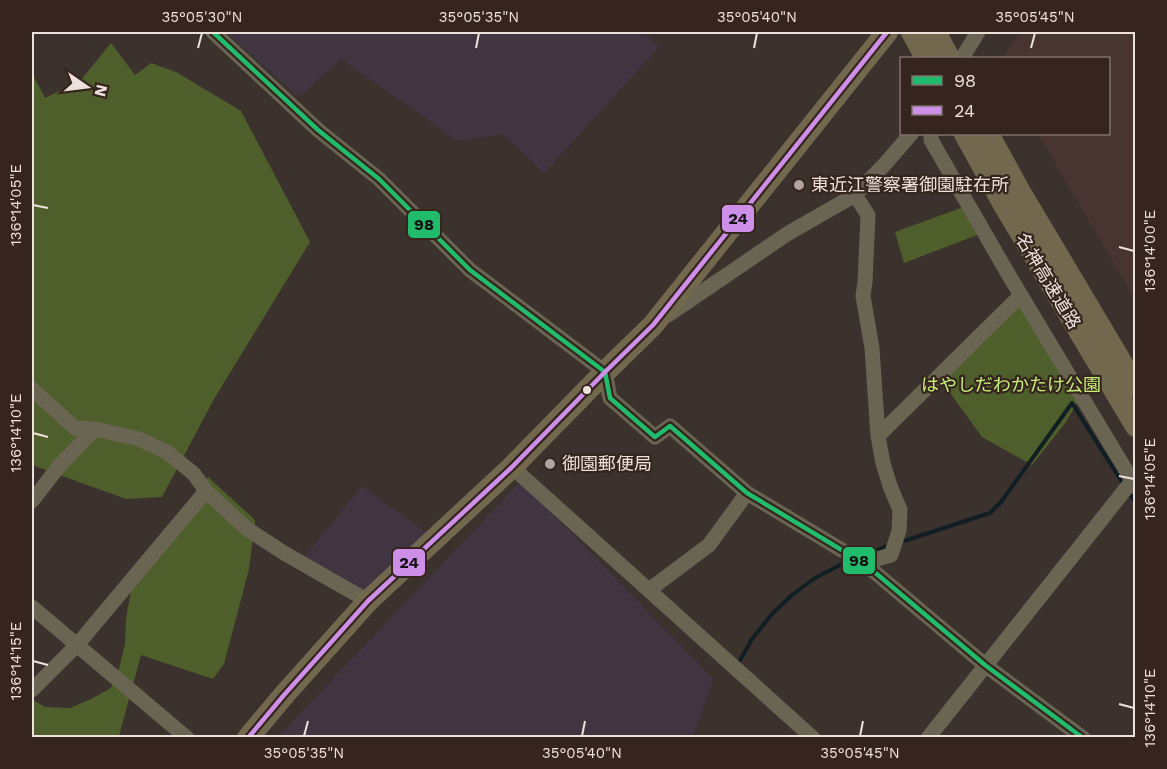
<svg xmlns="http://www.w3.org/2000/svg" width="1167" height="769" viewBox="0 0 1167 769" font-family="'Work Sans','Noto Sans JP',sans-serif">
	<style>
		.industrial { fill: #423542 }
		.education { fill: #483531 }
		.green { fill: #4f5f2b }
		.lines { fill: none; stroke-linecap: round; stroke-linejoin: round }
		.stream { stroke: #111e24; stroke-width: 4 }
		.minor { stroke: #6a6452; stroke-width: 15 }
		.highway { stroke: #71684d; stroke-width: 22 }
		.bus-1-casing { stroke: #36251e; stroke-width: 9 }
		.bus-2-casing { stroke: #36251e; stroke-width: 9 }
		.bus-1 { stroke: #20bc6c; stroke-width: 4.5 }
		.bus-2 { stroke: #ce8fe9; stroke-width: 4.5 }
		.ticks { fill: none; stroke: #ede1dc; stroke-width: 2 }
		.poi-dot { fill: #afa49f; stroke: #36251e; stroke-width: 2 }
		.bus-dot { fill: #ede1dc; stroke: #36251e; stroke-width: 2 }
		.labels { text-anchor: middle; stroke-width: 4.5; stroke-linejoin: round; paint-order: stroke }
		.poi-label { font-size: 18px; fill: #ede1dc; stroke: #36251e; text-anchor: start }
		.street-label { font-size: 18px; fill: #ede1dc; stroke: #36251e }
		.park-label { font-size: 18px; fill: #c5ee76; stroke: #36251e }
		.line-badge { stroke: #36251e; stroke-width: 2 }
		.pale-badge-label { font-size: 16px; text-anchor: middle; font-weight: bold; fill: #111 }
		.neatline { fill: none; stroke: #ede1dc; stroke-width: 2 }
		.ticks-label { font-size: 15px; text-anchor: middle; fill: #ede1dc }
	</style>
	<rect width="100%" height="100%" fill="#3b322e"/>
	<path class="industrial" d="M225,32h417l17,15 -115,126 -41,-39 -45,7 -117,-82 -42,38z
		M521,481l192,198 -20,58 -416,1z
		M362,486l67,49 -64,59 -61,-36z"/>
	<path class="education" d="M1020,32h115v267l-97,-165h70v-76h-106z"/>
	<path class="green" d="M111,43l24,32 16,-12 25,9 65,39 69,131 -96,157 -52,98 -36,2 -94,-34v-392l13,25 36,-18z
		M969,205l16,27 -81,31 -9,-31z
		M1021,295l60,101 -15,26 -34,43 -50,-28 -42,-58z
		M208,477l47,43 -6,49 -25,95 -11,15 -72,-24 -22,81 1,1h-88v-38l13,8 25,1 21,-9 20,-11 7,-15 7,-29 1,-25 6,-34 22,-39z"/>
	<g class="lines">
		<path class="stream" d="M1129,493l7,10
			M904,541l86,-28 11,-11 71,-99 50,79
			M863,556l26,-11
			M738,664l14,-25 20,-25 20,-19 23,-17 31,-16"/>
		<path class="minor" d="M213,32l105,98 61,49 91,91 135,102 5,26 45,39 15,-11 77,67 118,71 120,101 98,73
			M962,58l16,-26
			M931,134v6l76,132 129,215
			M855,195l13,20 -3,67 -2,14 9,52 6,88 5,27 7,23 10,24 -1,21 -8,24 -28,8
			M668,315l119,-81 68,-39 30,-31 26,-30
			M32,389l43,39 20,1 44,10 28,13 27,22 12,17 41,38 37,24 84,48
			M878,436l143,-141
			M512,467l301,271
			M32,501l28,-36 35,-36
			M649,590l60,-45 38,-52
			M32,607l155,131
			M32,690l45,-45 129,-154
			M928,738l204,-257"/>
		<path class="highway" d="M912,32l14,26
			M935,32l14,26
			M965,134l38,69 133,223
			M988,134l32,58 116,195
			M248,738l36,-43 84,-94 144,-134 93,-95 48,-47 234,-293"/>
		<g class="bus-1-casing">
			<path id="bus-1" d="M213,32l105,98 61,49 91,91 135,102 5,26 45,39 15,-11 77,67 118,71 120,101 98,73"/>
		</g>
		<g class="bus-2-casing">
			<path id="bus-2" d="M248,738l36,-43 84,-94 144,-134 93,-95 48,-47 234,-293"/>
		</g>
		<use href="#bus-1" class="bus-1"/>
		<use href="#bus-2" class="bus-2"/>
	</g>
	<path class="ticks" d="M198,48l4,-15M476,48l3,-15M754,48l3,-15M1031,48l4,-15M33,205l15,3M1119,247l15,4M33,433l15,4M1119,476l15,3M33,661l15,4M1119,704l15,4M304,736l4,-15M582,736l3,-15M860,736l3,-15"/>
	<g class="poi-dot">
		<circle cx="799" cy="185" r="6"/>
		<circle cx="550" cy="464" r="6"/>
	</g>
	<circle class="bus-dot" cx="587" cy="390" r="5"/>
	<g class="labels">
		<g class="poi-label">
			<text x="811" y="191">東近江警察署御園駐在所</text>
			<text x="562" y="470">御園郵便局</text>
		</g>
		<g class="street-label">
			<text transform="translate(1048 281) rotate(59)" y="6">名神高速道路</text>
		</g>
		<g class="park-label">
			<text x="1011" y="391">はやしだわかたけ公園</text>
		</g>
	</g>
	<g class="line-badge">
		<rect x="721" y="204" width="34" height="29" rx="6" fill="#ce8fe9"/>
		<rect x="407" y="210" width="34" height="29" rx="6" fill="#20bc6c"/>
		<rect x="842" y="546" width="34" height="29" rx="6" fill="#20bc6c"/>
		<rect x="392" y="548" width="34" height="29" rx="6" fill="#ce8fe9"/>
	</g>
	<g class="pale-badge-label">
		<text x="738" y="224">24</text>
		<text x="424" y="230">98</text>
		<text x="859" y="566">98</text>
		<text x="409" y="568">24</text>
	</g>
	<rect width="1167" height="769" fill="none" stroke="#36251e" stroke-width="66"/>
	<rect x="900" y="57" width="210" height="78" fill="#36251e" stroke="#7f706a" stroke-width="1.5"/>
	<rect x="912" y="76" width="30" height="9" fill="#20bc6c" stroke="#7f706a" stroke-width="1.5"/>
	<text x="954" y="87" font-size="18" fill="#ede1dc">98</text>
	<rect x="912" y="106" width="30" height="9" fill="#ce8fe9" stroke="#7f706a" stroke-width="1.5"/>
	<text x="954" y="117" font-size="18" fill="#ede1dc">24</text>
	<g transform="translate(87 87) rotate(104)" stroke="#36251e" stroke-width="4.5" paint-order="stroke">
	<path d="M0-4.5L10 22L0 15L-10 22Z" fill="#ede1dc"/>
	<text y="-9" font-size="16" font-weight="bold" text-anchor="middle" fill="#ede1dc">N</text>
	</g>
	<rect x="33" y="33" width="1101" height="703" class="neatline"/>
	<g class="ticks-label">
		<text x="202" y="22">35°05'30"N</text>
		<text x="479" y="22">35°05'35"N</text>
		<text x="757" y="22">35°05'40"N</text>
		<text x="1035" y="22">35°05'45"N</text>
		<text transform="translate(16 205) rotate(-90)" y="5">136°14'05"E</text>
		<text transform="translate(1150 251) rotate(-90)" y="5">136°14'00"E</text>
		<text transform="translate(16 433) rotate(-90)" y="5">136°14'10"E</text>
		<text transform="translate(1150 479) rotate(-90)" y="5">136°14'05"E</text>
		<text transform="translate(16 661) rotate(-90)" y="5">136°14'15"E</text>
		<text transform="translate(1150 708) rotate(-90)" y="5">136°14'10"E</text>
		<text x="304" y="758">35°05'35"N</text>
		<text x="582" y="758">35°05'40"N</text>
		<text x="860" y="758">35°05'45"N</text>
	</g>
</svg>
